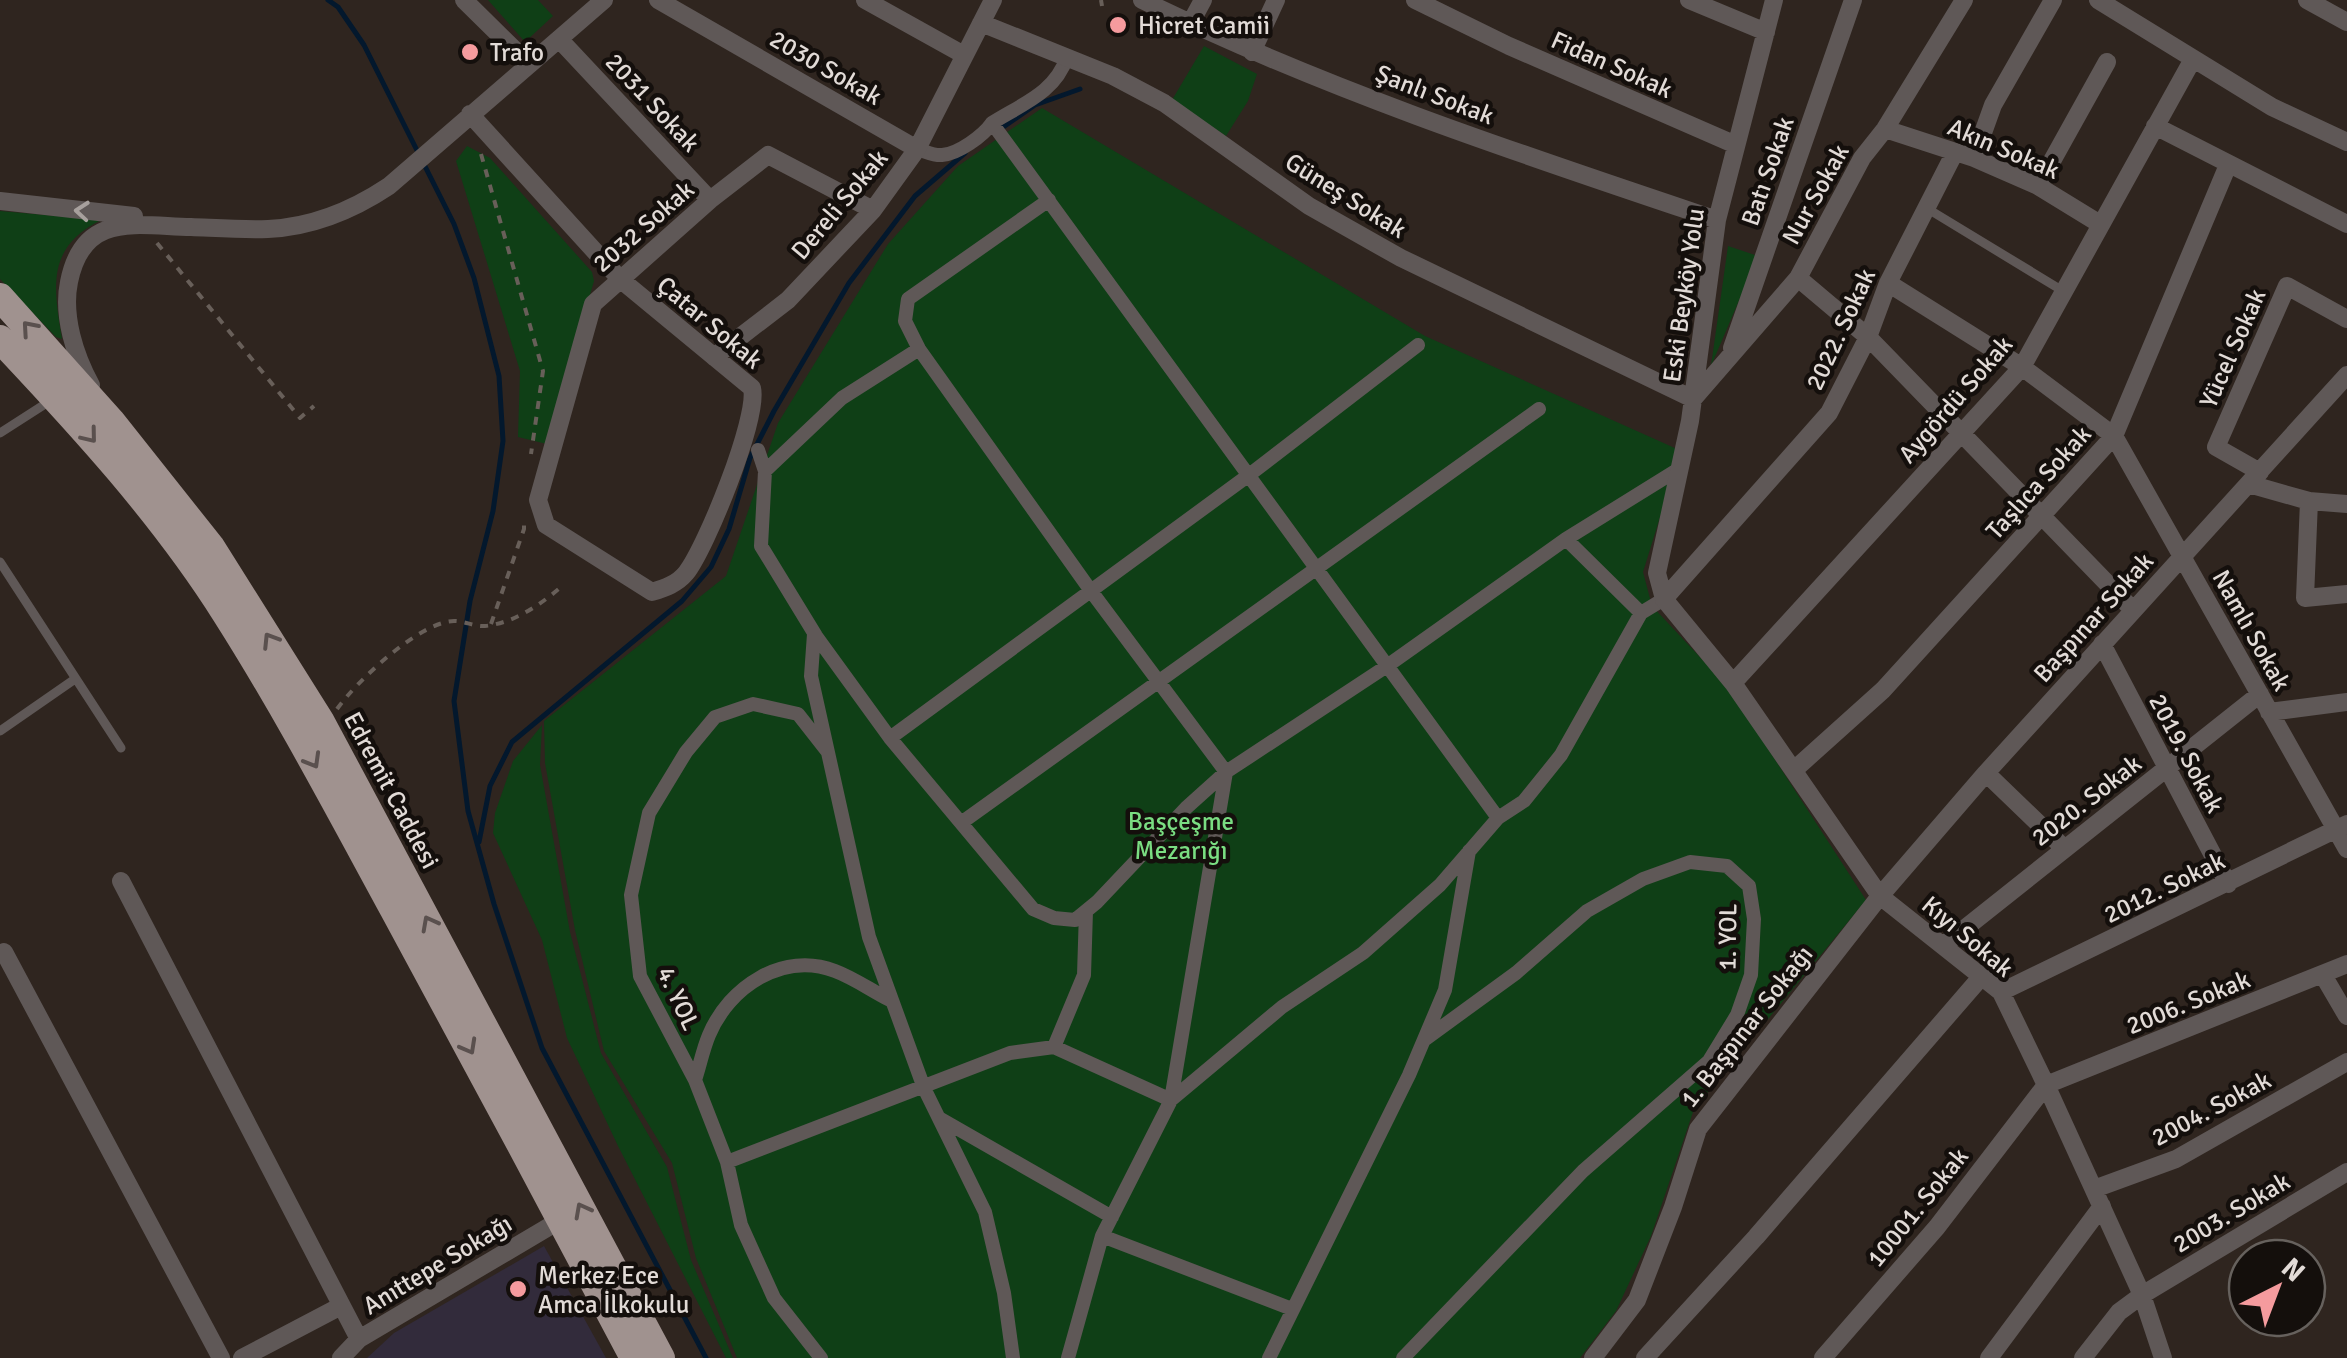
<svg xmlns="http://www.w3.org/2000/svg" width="2347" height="1358" viewBox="0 0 2347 1358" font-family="Signika,sans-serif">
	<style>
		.education { fill: #322b3b }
		.green { fill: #0f3f16 }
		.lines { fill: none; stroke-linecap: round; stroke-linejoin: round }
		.stream { stroke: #03182d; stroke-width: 5 }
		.path { stroke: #685f59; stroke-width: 4; stroke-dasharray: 8 8; stroke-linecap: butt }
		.service { stroke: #5f5857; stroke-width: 9 }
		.pedestrian { stroke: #5f5857; stroke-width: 14 }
		.minor { stroke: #5f5857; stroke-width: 18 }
		.trunk { stroke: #a0928f; stroke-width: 28 }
		.oneway { stroke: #a7a09d }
		.oneway2 { stroke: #5a504e }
		.poi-dot { fill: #f59b9e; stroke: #140f0c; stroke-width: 4 }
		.labels { text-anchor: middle; stroke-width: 9; stroke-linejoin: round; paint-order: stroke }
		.poi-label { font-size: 25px; fill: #e2dbd7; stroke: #140f0c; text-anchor: start }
		.street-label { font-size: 25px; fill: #e2dbd7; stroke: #140f0c }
		.park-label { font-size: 25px; fill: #7add82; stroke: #140f0c }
	</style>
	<rect width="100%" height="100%" fill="#2f251f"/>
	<path class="education" d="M544,1246l62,112h-239l27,-25z"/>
	<path class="green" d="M488,0h50l15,16 -28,26z
		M1204,46l53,28 -9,27 -22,35 -54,-36z
		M1042,108l383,228 252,113 -3,23 -31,100 9,34 76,81 138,213 -172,209 -43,127 -35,75 -36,47h-843l-41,-100 -24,-95 -68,-112 -29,-121 -30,-167 -1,-42 182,-145 52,-153 110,-179 70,-78z
		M467,146l23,12 102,114 2,9 -47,163 -29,-7 2,-66 -64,-210z
		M0,211l101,9c-54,27 -48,65 -39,119l-6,-2 -56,-58z
		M1728,246l30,10 -47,110z
		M542,725l-2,40 30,167 31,121 66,114 24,93 42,98h-7l-108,-212 -51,-108 -25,-98 -49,-107 2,-20 18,-52z"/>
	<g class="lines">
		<path class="stream" d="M328,0l10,7 26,38 90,179 20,54 25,98 4,65 -10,70 -23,90 -16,100 14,110 26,93 48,144 164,310
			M999,130l36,-25 45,-16
			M479,842l11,-56 22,-44 170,-141 29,-34 18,-38 21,-71 24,-47 75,-128 66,-87 50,-43"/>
		<path class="path" d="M1101,0l1,6
			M481,154l62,217 -12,83
			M157,243l143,175 14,-12
			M491,624l33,-95v-11
			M337,709c20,-28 82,-87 117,-88 11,0 21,6 31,5 29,-3 55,-21 76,-39"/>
		<path class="service" d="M1928,209l135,82
			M0,433l53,-34
			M0,562l121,186
			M0,731l75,-52"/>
		<path class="pedestrian" d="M1067,57c-12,36 -45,47 -75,66l506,695
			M917,149c8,2 17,7 25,6 16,-1 41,-19 50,-32
			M758,450l7,21 -4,75 55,90 74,102 143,171 21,9 21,2 22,-18 89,-94 40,-36 161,-106 179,-127 108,-67
			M765,471l77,-73 77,-49
			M1566,539l75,74
			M814,634l-3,42 58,261 55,151 61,124 19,81 9,65
			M890,738l359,-263 169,-130
			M961,823l578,-414
			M1054,1047l30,-72 2,-64
			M695,1080c5,-15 8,-31 14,-45 20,-48 74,-84 126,-64 19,7 37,20 55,29
			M939,1118l173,99
			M727,1162l283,-109 44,-6 117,53 55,-328 -135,-181 -172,-242 -14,-28 3,-22 141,-99
			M1102,1236l190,73
			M821,1358l-47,-60 -33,-73 -14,-63 -32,-82 -55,-104 -9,-81 18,-82 37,-61 29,-35 38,-13 45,10 29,37
			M1068,1358l34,-122 69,-136 111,-93 81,-54 77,-68 58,-67 26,-17 37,-46 80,-142 23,-14
			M1269,1358l140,-283 36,-85 24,-139
			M1403,1358l180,-187 126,-110 28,-46 14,-40 3,-56 -5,-33 -22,-20 -37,-4 -47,17 -56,32 -71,62 -92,67"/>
		<path class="minor" d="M464,0l65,64
			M658,0l259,149
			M865,0l99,55
			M1142,0c184,90 381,155 575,220
			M1415,0l94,46 227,99
			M1689,0l77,32
			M1774,0l-57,220 -27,201 -33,152 7,26 69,84 147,213 121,96 45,93 96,210 21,63
			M2098,0l174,107 75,35
			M2307,0l40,22
			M981,23l132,53 51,27 145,103 92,52 292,141 105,-121 64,-120 23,-29 79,-129
			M1190,24l13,-24
			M559,39l151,161
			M1252,52l24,-52
			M470,114l150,165 132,109c7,29 -46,160 -66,185 -9,11 -21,15 -34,19l-106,-67 -8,-25 55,-196 117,-104 58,-45 105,55
			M2155,126l192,98
			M1885,129l89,29 64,28 62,38
			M1974,158l19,-53 60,-105
			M2038,186l69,-124
			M0,201l134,15
			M1798,278l70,59 265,273
			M1888,283l134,84 92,69 233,413
			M1732,348l121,-348
			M714,357l74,-57 85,-90 44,-61 76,-149
			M91,385c-16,-29 -29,-69 -22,-103 14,-71 67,-56 122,-55 25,1 51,3 77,2 44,-2 85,-19 121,-43l215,-186
			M2260,472l-44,-25 71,-161 60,33
			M2249,484l60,17 38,3
			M2309,501l-4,97 42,-4
			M1664,599l165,-186 39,-76 20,-54 67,-131
			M2102,644l126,240
			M1733,683l289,-316 171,-308
			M2269,712l78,-10
			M1794,770l89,-80 231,-254 114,-271
			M1986,773l79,76
			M121,881l238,458
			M1944,945l316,-251
			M4,952l217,406
			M2323,975l24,41
			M2001,992l346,-168
			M2094,1189l82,-30 171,-97
			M242,1358l99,-52
			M341,1358l18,-19 203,-120
			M1593,1358l44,-58 36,-93 25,-78 182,-233 106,-123 361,-398
			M1645,1358l111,-121 226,-261
			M1823,1358l114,-131 109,-142 301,-121
			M1989,1358l113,-152
			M2083,1358l36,-46 23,-17 205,-123"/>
		<path class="trunk" d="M0,297l111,124 100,126 110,175 340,636
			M0,339c81,86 163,175 226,275 61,96 114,197 168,296 81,149 161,298 240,448"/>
	</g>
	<defs><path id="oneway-chevron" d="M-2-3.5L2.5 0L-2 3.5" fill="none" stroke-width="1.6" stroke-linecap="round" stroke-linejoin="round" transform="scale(2.5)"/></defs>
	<use class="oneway" href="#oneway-chevron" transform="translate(82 211) rotate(-175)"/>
	<g class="oneway2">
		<use href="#oneway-chevron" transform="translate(29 328) rotate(-131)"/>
		<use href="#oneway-chevron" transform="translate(90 436) rotate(51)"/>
		<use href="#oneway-chevron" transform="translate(270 640) rotate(-122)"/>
		<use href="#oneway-chevron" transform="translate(313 761) rotate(60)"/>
		<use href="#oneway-chevron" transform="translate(429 923) rotate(-118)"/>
		<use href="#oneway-chevron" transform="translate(469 1047) rotate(61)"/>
		<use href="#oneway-chevron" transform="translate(582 1210) rotate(-118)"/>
	</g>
	<g class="poi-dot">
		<circle cx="1118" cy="25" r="10"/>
		<circle cx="470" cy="52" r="10"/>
		<circle cx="518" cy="1289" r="10"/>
	</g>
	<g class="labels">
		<g class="poi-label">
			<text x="1138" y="34">Hicret Camii</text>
			<text x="490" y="61">Trafo</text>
			<text x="538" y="1284">Merkez Ece<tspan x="538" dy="29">Amca İlkokulu</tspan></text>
		</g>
		<g class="street-label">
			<text transform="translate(1612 64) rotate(24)" y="9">Fidan Sokak</text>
			<text transform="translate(826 67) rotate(30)" y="9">2030 Sokak</text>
			<text transform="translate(1435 94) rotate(21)" y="9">Şanlı Sokak</text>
			<text transform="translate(653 102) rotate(47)" y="9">2031 Sokak</text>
			<text transform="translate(2004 148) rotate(23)" y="9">Akın Sokak</text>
			<text transform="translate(1767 171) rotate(-71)" y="9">Batı Sokak</text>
			<text transform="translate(1815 194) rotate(-61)" y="9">Nur Sokak</text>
			<text transform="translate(1346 195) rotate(32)" y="9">Güneş Sokak</text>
			<text transform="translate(839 204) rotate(-50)" y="9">Dereli Sokak</text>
			<text transform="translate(643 226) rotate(-41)" y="9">2032 Sokak</text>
			<text transform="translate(1683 295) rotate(-82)" y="9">Eski Beyköy Yolu</text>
			<text transform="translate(710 322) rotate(40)" y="9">Çatar Sokak</text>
			<text transform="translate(1840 329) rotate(-65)" y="9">2022. Sokak</text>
			<text transform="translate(2232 348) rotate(-66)" y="9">Yücel Sokak</text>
			<text transform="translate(1955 399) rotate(-49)" y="9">Aygördü Sokak</text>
			<text transform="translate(2038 482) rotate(-48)" y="9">Taşlıca Sokak</text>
			<text transform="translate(2093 617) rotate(-48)" y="9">Başpınar Sokak</text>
			<text transform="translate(2252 630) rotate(61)" y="9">Namlı Sokak</text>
			<text transform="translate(2187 753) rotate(62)" y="9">2019. Sokak</text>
			<text transform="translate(392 790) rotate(62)" y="9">Edremit Caddesi</text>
			<text transform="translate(2086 800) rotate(-38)" y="9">2020. Sokak</text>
			<text transform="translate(2164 887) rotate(-26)" y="9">2012. Sokak</text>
			<text transform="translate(1968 936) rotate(40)" y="9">Kıyı Sokak</text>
			<text transform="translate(1727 937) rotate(-89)" y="9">1. YOL</text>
			<text transform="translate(679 998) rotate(65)" y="9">4. YOL</text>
			<text transform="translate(2188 1002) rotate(-22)" y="9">2006. Sokak</text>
			<text transform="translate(1746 1026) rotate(-52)" y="9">1. Başpınar Sokağı</text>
			<text transform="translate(2211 1108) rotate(-28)" y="9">2004. Sokak</text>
			<text transform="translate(1917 1207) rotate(-51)" y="9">10001. Sokak</text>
			<text transform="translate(2231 1212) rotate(-31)" y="9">2003. Sokak</text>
			<text transform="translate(437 1264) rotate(-31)" y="9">Anıttepe Sokağı</text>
		</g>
		<g class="park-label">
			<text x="1181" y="830">Başçeşme<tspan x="1181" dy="29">Mezarığı</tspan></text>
		</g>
	</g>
	<g transform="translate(2277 1288) rotate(42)"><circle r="48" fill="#140f0c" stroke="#66615d" stroke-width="2.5"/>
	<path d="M0-8L18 38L0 25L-18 38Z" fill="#f59b9e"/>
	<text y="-15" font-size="28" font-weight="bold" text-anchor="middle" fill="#e2dbd7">N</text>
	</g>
</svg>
